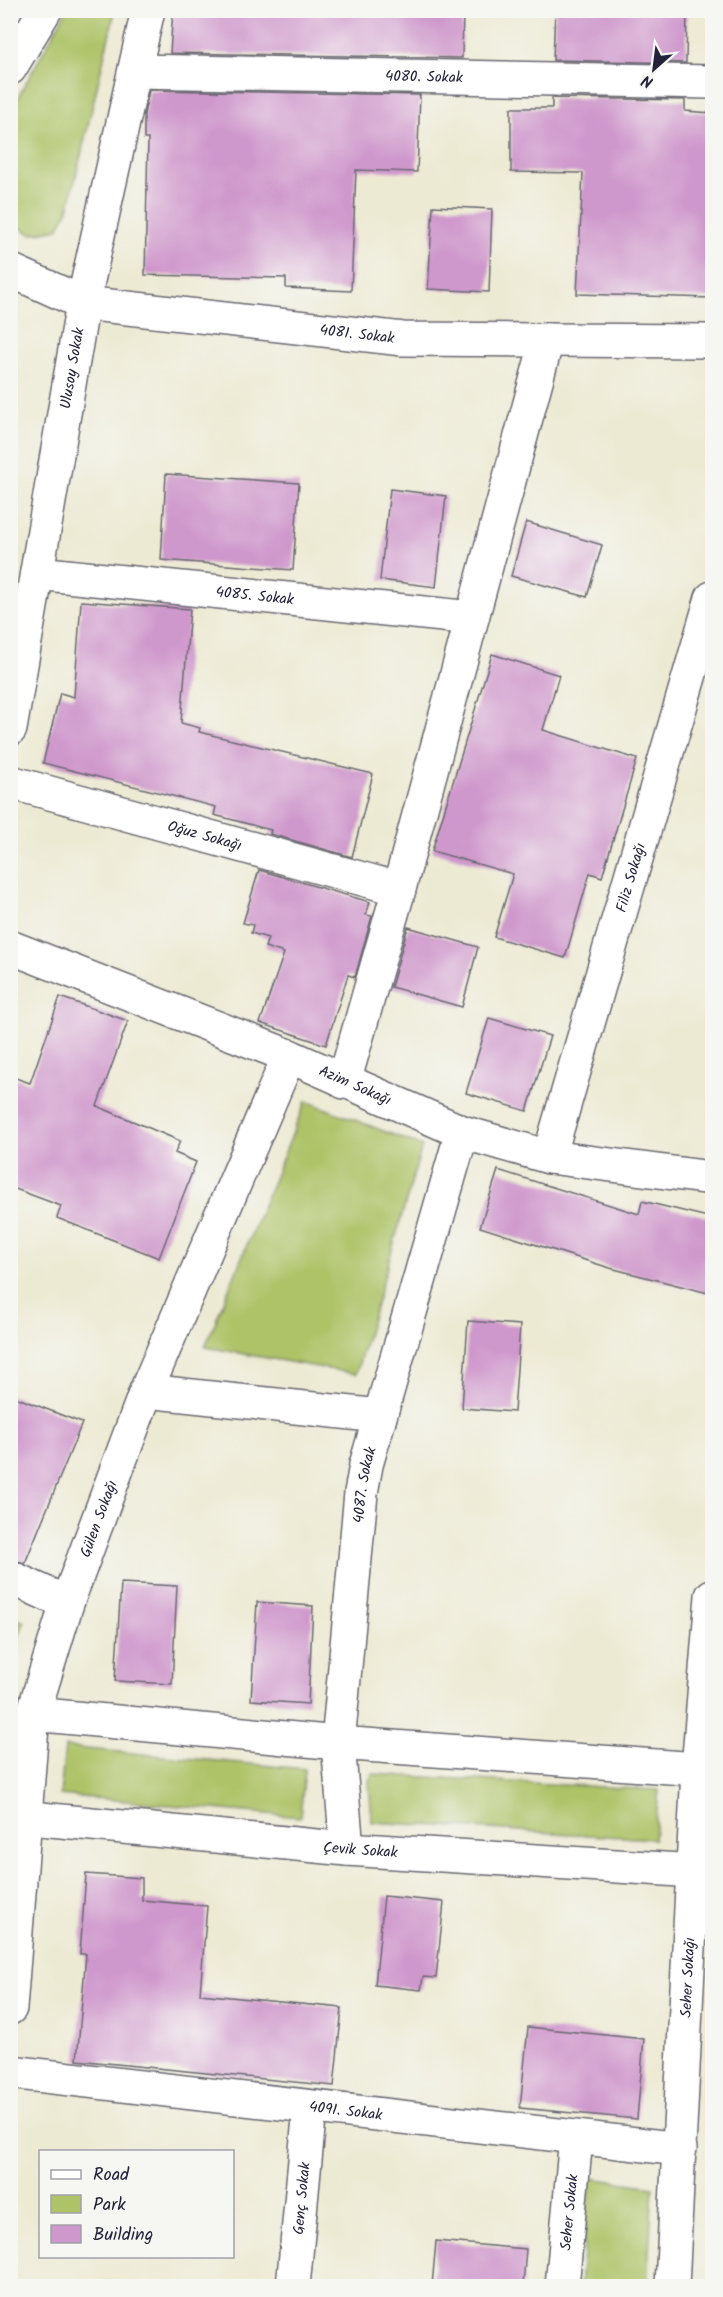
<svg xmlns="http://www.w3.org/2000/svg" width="723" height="2297" viewBox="0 0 723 2297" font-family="Kalam,sans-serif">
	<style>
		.green { fill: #aec368; stroke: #687252; stroke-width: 1.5 }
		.building { fill: #cf98cc }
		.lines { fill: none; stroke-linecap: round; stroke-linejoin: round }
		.minor-casing { stroke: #696871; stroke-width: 36 }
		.minor { stroke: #fff; stroke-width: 33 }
		.labels { text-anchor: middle; stroke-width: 6; stroke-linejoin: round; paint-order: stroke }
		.street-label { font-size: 15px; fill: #22223b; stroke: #f6f6f2 }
	</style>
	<rect width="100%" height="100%" fill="#f6f6f2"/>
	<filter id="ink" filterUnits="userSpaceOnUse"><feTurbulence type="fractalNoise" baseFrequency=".0167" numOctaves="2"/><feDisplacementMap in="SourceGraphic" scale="12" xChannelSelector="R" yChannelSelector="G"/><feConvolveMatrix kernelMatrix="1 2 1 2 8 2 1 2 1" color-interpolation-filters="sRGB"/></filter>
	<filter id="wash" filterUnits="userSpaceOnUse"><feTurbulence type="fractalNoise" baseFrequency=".008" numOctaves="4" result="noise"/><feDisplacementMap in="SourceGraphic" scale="24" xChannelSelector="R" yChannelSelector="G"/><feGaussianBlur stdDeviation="1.35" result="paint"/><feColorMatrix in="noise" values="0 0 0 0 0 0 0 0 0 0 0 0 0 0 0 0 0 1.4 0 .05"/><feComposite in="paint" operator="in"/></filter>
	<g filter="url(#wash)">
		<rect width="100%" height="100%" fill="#edead4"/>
		<path class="green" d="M66,11h49l-47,199 -10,19 -27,5 -20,-11v-113z
			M306,1101l116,45 -66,228 -151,-27z
			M11,1616l13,6 -13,38z
			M65,1747l240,22 -5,48 -240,-22z
			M372,1774l287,16 -5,49 -282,-17 -3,-41z
			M590,2178l63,9 -6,99h-67z"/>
		<g id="blocks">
			<path class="building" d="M173,10h290l-1,48 -292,-5z
				M555,10h132l-1,53 -133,-3z
				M149,90l271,5 -3,77 -61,-2 -5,121 -65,-3v-10l-141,-3 3,-136h-4v-25z
				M552,98l133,2v11l27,2v185l-135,-4 6,-121 -72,-1v-64h41z
				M433,206l59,3 -3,83 -61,-3z
				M166,474l133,9 -6,87 -132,-10z
				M390,489l56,7 -10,91 -56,-7z
				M526,522l76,23 -15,52 -76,-21z
				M81,601l109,8 -9,114 19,5 -1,4 174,42 -21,83 -82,-23 1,-4 -57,-15 2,-8 -173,-44 17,-70 14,4z
				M492,654l67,21 -16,55 94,29 -35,118 -12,-4 -25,85 -71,-21 19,-63 -81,-23z
				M259,870l111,32 -4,13 6,1 -17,61 -7,-2 -22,70 -66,-22 24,-70 -19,-6 3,-9 -17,-5 2,-8 -10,-2z
				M408,927l70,20 -16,60 -71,-20z
				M60,997l68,24 -31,85 83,35 -5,12 21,9 -37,96 -102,-40 4,-12 -51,-19v-111l20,7z
				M489,1018l61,18 -23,75 -61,-18z
				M498,1170l141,44 3,-13 70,17v76l-102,-26 -130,-41z
				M468,1321l52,4 -6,87 -52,-4z
				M10,1395l72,28 -57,140 -15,-4z
				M121,1583l56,3 -5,98 -57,-3z
				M257,1602l56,4 -5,98 -57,-4z
				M86,1874l56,4v22l65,6 -7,88 142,14 -8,78 -257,-26 9,-106h-6z
				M384,1896l60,6 -8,76 -13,-1 -2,13 -46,-5z
				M528,2027l116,12 -7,80 -117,-11z
				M436,2241l90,8 -3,37h-91z"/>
		</g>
	</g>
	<g filter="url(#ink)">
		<use href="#blocks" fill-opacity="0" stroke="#696871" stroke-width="1.5"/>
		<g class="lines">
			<g class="minor-casing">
				<g id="minor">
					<path d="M10,68l35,-58"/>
					<path id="s1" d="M136,71l576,11"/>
					<path id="s2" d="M10,270l73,33 320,36 309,2"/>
					<path id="s3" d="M37,573l435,45"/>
					<path id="s4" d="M10,729l73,-426 65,-293"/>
					<path id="s5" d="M10,782l389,107"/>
					<path id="s6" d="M10,947l279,109 173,76 87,25 163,21"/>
					<path d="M344,1082l55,-193 148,-549"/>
					<path id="s7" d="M549,1157l163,-559"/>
					<path d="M146,1391l234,25"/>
					<path d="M10,1577l57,26"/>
					<path d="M33,1714l305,29 360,26"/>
					<path id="s8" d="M10,1816l337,33 365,23"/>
					<path id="s9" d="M347,1849l-9,-106 23,-250 5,-28 96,-333"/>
					<path id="s10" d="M10,2008l23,-294 34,-111 79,-212 143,-335"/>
					<path id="s11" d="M10,2072l670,77"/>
					<path id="s12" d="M293,2286l17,-178"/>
					<path id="s13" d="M562,2286l14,-148"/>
					<path id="s14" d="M672,2286l26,-517 14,-173"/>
				</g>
			</g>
			<use href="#minor" class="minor"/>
		</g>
	</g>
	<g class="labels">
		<g class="street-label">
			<text dy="5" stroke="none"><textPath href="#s1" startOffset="288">4080. Sokak</textPath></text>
			<text dy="5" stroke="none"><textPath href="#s2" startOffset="356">4081. Sokak</textPath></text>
			<text dy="5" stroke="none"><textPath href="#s4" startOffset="366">Ulusoy Sokak</textPath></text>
			<text dy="5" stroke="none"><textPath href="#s3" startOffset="219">4085. Sokak</textPath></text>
			<text dy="5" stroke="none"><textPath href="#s5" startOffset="202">Oğuz Sokağı</textPath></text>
			<text dy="5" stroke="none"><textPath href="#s7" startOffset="291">Filiz Sokağı</textPath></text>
			<text dy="5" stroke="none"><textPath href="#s6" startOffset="372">Azim Sokağı</textPath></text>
			<text dy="5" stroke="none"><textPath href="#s9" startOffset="366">4087. Sokak</textPath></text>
			<text dy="5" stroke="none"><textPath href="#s10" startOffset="501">Gülen Sokağı</textPath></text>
			<text dy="5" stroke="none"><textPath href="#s8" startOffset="352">Çevik Sokak</textPath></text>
			<text dy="5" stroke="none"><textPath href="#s14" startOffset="309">Seher Sokağı</textPath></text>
			<text dy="5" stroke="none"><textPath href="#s11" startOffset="338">4091. Sokak</textPath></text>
			<text dy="5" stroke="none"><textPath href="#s12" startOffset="88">Genç Sokak</textPath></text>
			<text dy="5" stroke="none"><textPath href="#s13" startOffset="74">Seher Sokak</textPath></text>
		</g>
	</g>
	<rect width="723" height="2297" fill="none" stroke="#f6f6f2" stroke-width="36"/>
	<rect x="39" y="2150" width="195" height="108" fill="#f6f6f2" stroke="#a1a1a9" stroke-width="1.5"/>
	<rect x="51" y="2170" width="30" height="9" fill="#ffffff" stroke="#a1a1a9" stroke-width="1.5"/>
	<text x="93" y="2180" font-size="18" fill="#22223b">Road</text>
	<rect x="51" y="2195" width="30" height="18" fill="#aec368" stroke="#a1a1a9" stroke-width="1.5"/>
	<text x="93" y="2210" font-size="18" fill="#22223b">Park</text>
	<rect x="51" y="2225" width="30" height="18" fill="#cf98cc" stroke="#a1a1a9" stroke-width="1.5"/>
	<text x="93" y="2240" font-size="18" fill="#22223b">Building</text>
	<g transform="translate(654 69) rotate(208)" stroke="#f6f6f2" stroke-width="4.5" paint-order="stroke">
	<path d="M0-4.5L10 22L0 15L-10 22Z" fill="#22223b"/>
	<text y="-9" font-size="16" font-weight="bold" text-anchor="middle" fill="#22223b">N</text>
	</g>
</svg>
